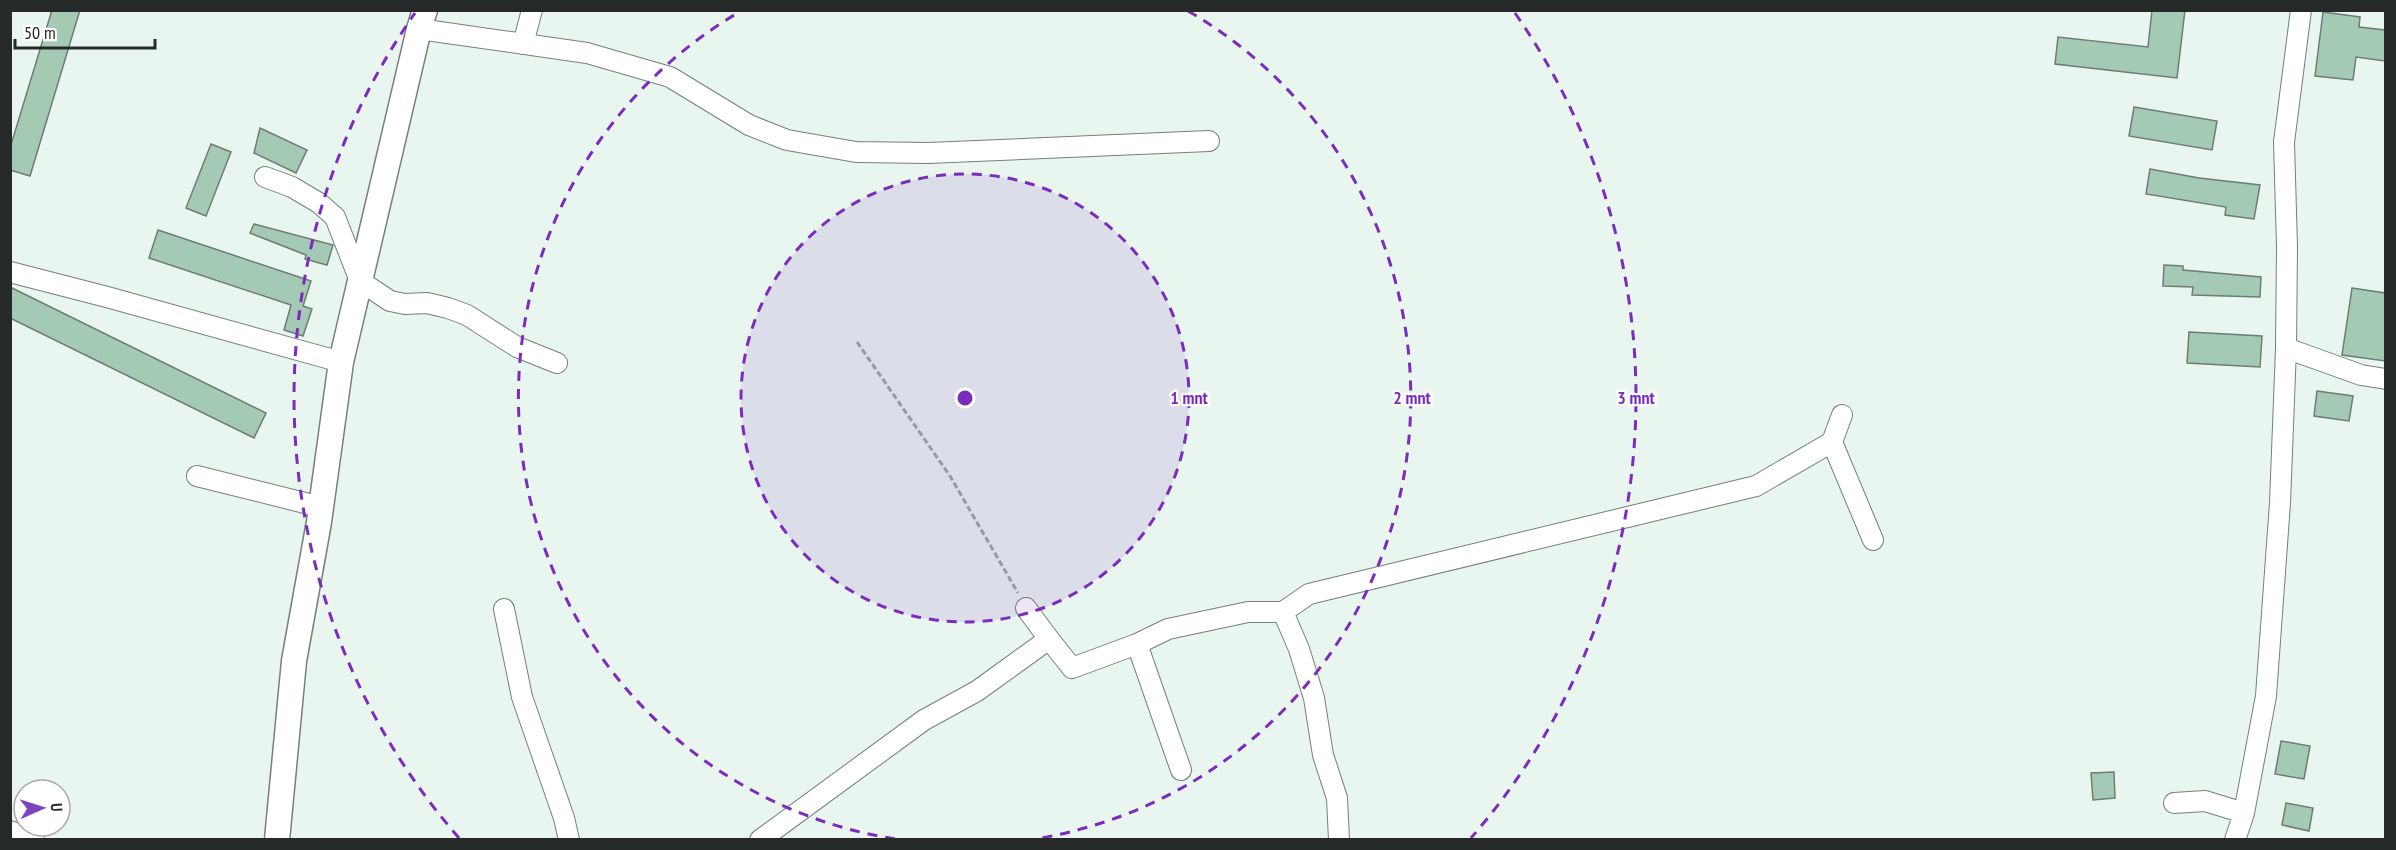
<svg xmlns="http://www.w3.org/2000/svg" width="2396" height="850" viewBox="0 0 2396 850" font-family="'PT Sans Narrow',sans-serif">
	<style>
		.building { fill: #a4cab6; stroke: #6f7b74; stroke-width: 1.5 }
		.lines { fill: none; stroke-linecap: round; stroke-linejoin: round }
		.minor-casing { stroke: #748079; stroke-width: 22 }
		.tertiary-casing { stroke: #748079; stroke-width: 27 }
		.path { stroke: #9ea8a3; stroke-width: 3; stroke-dasharray: 6 3; stroke-linecap: butt }
		.minor { stroke: #fff; stroke-width: 20 }
		.tertiary { stroke: #fff; stroke-width: 24 }
		.ring { fill: none; stroke: #7b2cbf; stroke-width: 3; stroke-dasharray: 10 8 }
		.centre { fill: #7b2cbf; stroke: #fff; stroke-width: 3 }
		.ring-label { font-size: 18px; text-anchor: middle; font-weight: bold; fill: #7b2cbf; stroke: #fff; stroke-width: 4.5; stroke-linejoin: round; paint-order: stroke }
	</style>
	<rect width="100%" height="100%" fill="#e9f6ef"/>
	<path class="building" d="M52,10h28l-50,166 -20,-6v-22z
		M2152,10h33l-8,68 -122,-14 3,-27 90,10z
		M2323,12l37,5 -1,10 26,3v31l-29,-4 -3,23 -38,-4z
		M2134,107l83,14 -5,29 -83,-14z
		M260,128l47,22 -11,23 -42,-20z
		M211,144l20,8 -25,64 -20,-8z
		M2150,169l49,9 61,7 -6,34 -29,-4 1,-8 -80,-13z
		M254,224l79,21 -6,20 -22,-6 1,-4 -56,-22z
		M158,230l153,51 -8,25 9,3 -9,27 -19,-6 7,-25 -142,-47z
		M2164,265l19,1v4l78,7 -1,20 -68,-2 1,-8 -30,-1z
		M10,287l256,126 -12,25 -244,-120z
		M2352,288l33,5v68l-43,-6z
		M2189,332l73,4 -2,31 -73,-4z
		M2317,391l36,5 -4,25 -35,-5z
		M2281,741l29,5 -6,33 -29,-5z
		M2114,772l1,26 -22,2 -2,-27z
		M2286,803l27,5 -4,23 -27,-6z"/>
	<g class="lines">
		<g class="minor-casing">
			<path id="minor" d="M419,29l168,24 83,24 79,48 38,15 69,12 72,1 281,-12
				M523,44l9,-34
				M265,177l27,10 27,16 16,14 25,64 30,20 15,3 22,-1 21,5 19,7 50,32 40,16
				M10,272l97,25 234,65
				M2286,348l75,27 25,4
				M1832,442l41,98
				M197,476l124,31
				M1026,608l23,31
				M504,609l18,88 42,121 5,22
				M1283,612l16,37 15,49 9,57 14,43 2,42
				M1137,644l44,126
				M2174,803l31,-2 39,12
				M10,831l24,9
				M760,840l164,-120 53,-29 72,-52 23,29 65,-24 31,-15 80,-17h35l26,-18 447,-108 76,-44 10,-27
				M2235,840l9,-27 22,-117 14,-193 6,-155 1,-101 -3,-105 17,-132"/>
		</g>
		<g class="tertiary-casing">
			<path id="tertiary" d="M277,840l17,-179 25,-139 22,-160 78,-333 6,-19"/>
		</g>
		<path class="path" d="M857,342l93,134 68,117"/>
		<use href="#minor" class="minor"/>
		<use href="#tertiary" class="tertiary"/>
	</g>
	<circle cx="965" cy="398" r="224" fill="#7b2cbf" fill-opacity=".12"/>
	<g class="ring">
		<circle cx="965" cy="398" r="224"/>
		<path d="M895 839A447 447 0 0 1 741 11M1188 11A447 447 0 0 1 1035 839"/>
		<path d="M459 838A671 671 0 0 1 415 13M1515 13A671 671 0 0 1 1471 838"/>
	</g>
	<circle cx="965" cy="398" r="9" class="centre"/>
	<g class="ring-label">
		<text x="1189" y="404">1 mnt</text>
		<text x="1412" y="404">2 mnt</text>
		<text x="1636" y="404">3 mnt</text>
	</g>
	<rect width="2396" height="850" fill="none" stroke="#252927" stroke-width="24"/>
	<g transform="translate(42 808) rotate(87)"><circle r="28" fill="#ffffff" stroke="#a8a9a9" stroke-width="1.5"/>
	<path d="M0-4.5L10 22L0 15L-10 22Z" fill="#7d45bc"/>
	<text y="-9" font-size="16" font-weight="bold" text-anchor="middle" fill="#252927">U</text>
	</g>
	<path d="M15 39v9h140v-9" fill="none" stroke="#252927" stroke-width="3"/>
	<text x="24" y="39" font-size="18" fill="#252927" stroke="#ffffff" stroke-width="4.5" paint-order="stroke">50 m</text>
</svg>
